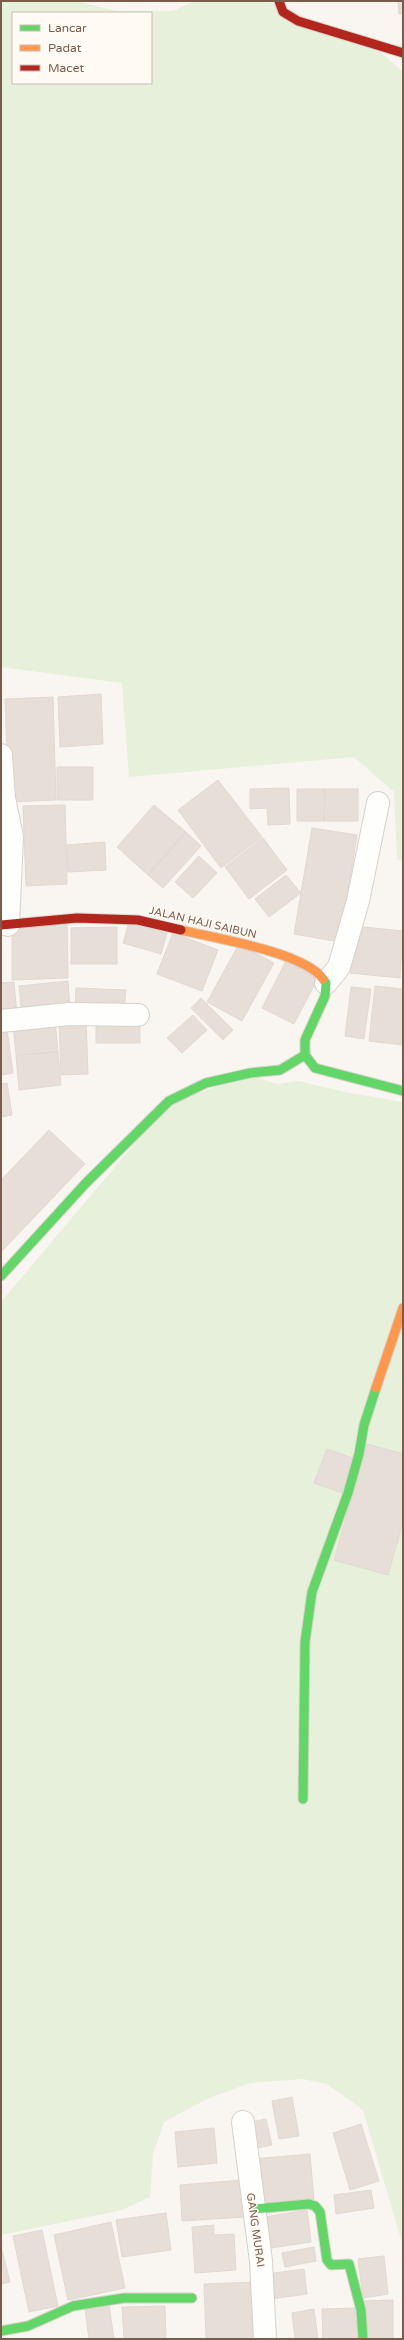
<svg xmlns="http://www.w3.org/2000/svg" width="404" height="2340" viewBox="0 0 404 2340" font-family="'Varela Round',sans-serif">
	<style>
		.green { fill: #e7f0db; fill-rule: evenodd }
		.building { fill: #e6ded7; stroke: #e2d8d2 }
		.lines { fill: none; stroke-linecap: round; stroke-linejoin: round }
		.street-casing { stroke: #d7d1cb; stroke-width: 24 }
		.fast-casing { stroke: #d9d2cb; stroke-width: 11 }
		.slow-casing { stroke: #d9d2cb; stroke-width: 11 }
		.jam-casing { stroke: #d9d2cb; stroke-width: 11 }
		.street { stroke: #fefefd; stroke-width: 22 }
		.fast { stroke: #63d668; stroke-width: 9 }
		.slow { stroke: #ff974d; stroke-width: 9 }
		.jam { stroke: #b3261e; stroke-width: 9 }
		.labels { text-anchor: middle; stroke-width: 3; stroke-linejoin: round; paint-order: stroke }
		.street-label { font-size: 11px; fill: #7a5c4d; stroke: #fffaf3 }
	</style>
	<rect width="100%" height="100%" fill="#f9f5f0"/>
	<path class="green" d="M1,1h76l39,10h57l21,-10h75l109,49 25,22v789l-6,-2 -3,-67 -40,-35 -225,20 -7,-94 -121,-16zM13,13h138v70h-138z
		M247,1075l30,9 21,-3 52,12 53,9v1144l-40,-136 -36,-26 -24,-5 -53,4 -43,16 -43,23 -11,32 -3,43 -28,13 -121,25v-933l166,-197z"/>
	<path class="building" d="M398,1h5v13h-4z
		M101,694l2,50 -43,3 -2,-50z
		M53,697l3,103 -47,2 -4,-103z
		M57,767h36v33h-36z
		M218,780l44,57 -41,31 -43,-58z
		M289,788l1,36 -22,1 -1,-17 -17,1v-20z
		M297,789h28l-1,32h-27z
		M325,789h33v32h-34z
		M65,805l2,79 -41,2 -3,-80z
		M154,805l32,27 -38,43 -31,-28z
		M312,828l45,7 -17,107 -46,-8z
		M186,832l15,14 -38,42 -15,-13z
		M263,838l24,32 -38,29 -24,-32z
		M105,842l1,28 -38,2 -1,-27z
		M199,856l18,17 -24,25 -18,-16z
		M286,875l15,18 -32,24 -14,-18z
		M129,922l38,11 -6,21 -38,-11z
		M67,924l1,54 -56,2v-55z
		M354,926l49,5 -3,47 -50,-5z
		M117,927v37h-46v-36z
		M173,933l45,17 -16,41 -45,-17z
		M239,944l35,19 -32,58 -35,-19z
		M286,961l32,17 -24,46 -32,-16z
		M68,981l2,29 -48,5 -3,-29z
		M14,982l3,34 -16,1v-34z
		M375,986l28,3 -1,56 -33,-4z
		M351,987l20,2 -7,50 -19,-3z
		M76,988l50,2 -2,22 -49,-2z
		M201,998l32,32 -10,10 -32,-32z
		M193,1015l14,15 -25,23 -15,-15z
		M86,1018l2,56 -27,1 -2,-56z
		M96,1018h44v25h-44z
		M55,1019l3,33 -42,3 -3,-32z
		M7,1029l6,44 -12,2v-45z
		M58,1052l3,33 -42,5 -3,-35z
		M7,1083l5,32 -11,2v-33z
		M49,1130l36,34 -84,88v-72z
		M367,1444l36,10v68l-15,53 -54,-15z
		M327,1449l28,10 -12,34 -29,-10z
		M292,2097l7,39 -20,3 -7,-38z
		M266,2119l6,26 -19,4 -6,-26z
		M361,2124l18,57 -29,9 -17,-57z
		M214,2128l3,35 -39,4 -3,-35z
		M310,2154l4,47 -57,5 -4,-47z
		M242,2180l3,37 -63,4 -2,-36z
		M371,2190l3,18 -38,6 -2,-19z
		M307,2210l4,32 -47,7 -5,-31z
		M166,2213l5,37 -49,7 -6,-37z
		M111,2222l14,66 -57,12 -14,-65z
		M214,2225v10l20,-1 2,36 -41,3 -3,-46z
		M42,2230l16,76 -29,6 -16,-76z
		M1,2246l9,36 -9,2z
		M314,2247l2,14 -31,6 -3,-14z
		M384,2256l4,38 -25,4 -5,-39z
		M304,2269l3,25 -37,5 -3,-25z
		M255,2282l2,57h-51l-2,-55z
		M393,2300v39h-29v-38z
		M109,2305l5,34h-25l-4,-30z
		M165,2306l1,33h-42l-2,-32z
		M358,2308l1,31h-36l-1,-30z
		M314,2309l4,30h-23l-3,-26z"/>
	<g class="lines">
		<g class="street-casing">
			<path id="street" d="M1,755l3,43 8,39 -4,88
				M326,983l13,-16 19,-66 20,-98
				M1,1021l68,-7 69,1
				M243,2122l18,139 4,78"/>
		</g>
		<g class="fast-casing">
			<path id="fast" d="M323,979l3,4 -1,13 -20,44v15l10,13 88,23
				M1,1276l84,-92 84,-83 37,-18 44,-10 30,-3 25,-15
				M303,1799l2,-157 7,-50 36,-99 11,-39 5,-29 12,-37
				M254,2209l55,-5 6,2 5,6 7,48 4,5 18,-1 12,46 2,29
				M1,2331l27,-5 45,-20 51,-8h68"/>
		</g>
		<g class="slow-casing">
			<path id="slow" d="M181,930c32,8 123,22 142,49
				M376,1388l27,-80"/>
		</g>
		<g class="jam-casing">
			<path id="jam" d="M279,1l4,11 15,9 105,32
				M1,925l76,-7 61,2 43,10"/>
		</g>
		<use href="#street" class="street"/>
		<use href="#fast" class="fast"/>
		<use href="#slow" class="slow"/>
		<use href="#jam" class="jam"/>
	</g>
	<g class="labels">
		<g class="street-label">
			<text transform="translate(203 922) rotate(13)" y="4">JALAN HAJI SAIBUN</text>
			<text transform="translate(256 2230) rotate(82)" y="4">GANG MURAI</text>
		</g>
	</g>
	<rect width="404" height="2340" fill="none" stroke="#7a5c4d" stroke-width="4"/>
	<rect x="12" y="12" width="140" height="72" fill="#fffaf3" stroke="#cabbb1"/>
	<rect x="20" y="25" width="20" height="6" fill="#63d668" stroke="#cabbb1"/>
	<text x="48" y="32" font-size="12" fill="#7a5c4d">Lancar</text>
	<rect x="20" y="45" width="20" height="6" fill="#ff974d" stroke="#cabbb1"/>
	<text x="48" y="52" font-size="12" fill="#7a5c4d">Padat</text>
	<rect x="20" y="65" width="20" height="6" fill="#b3261e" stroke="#cabbb1"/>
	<text x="48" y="72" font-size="12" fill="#7a5c4d">Macet</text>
</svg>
